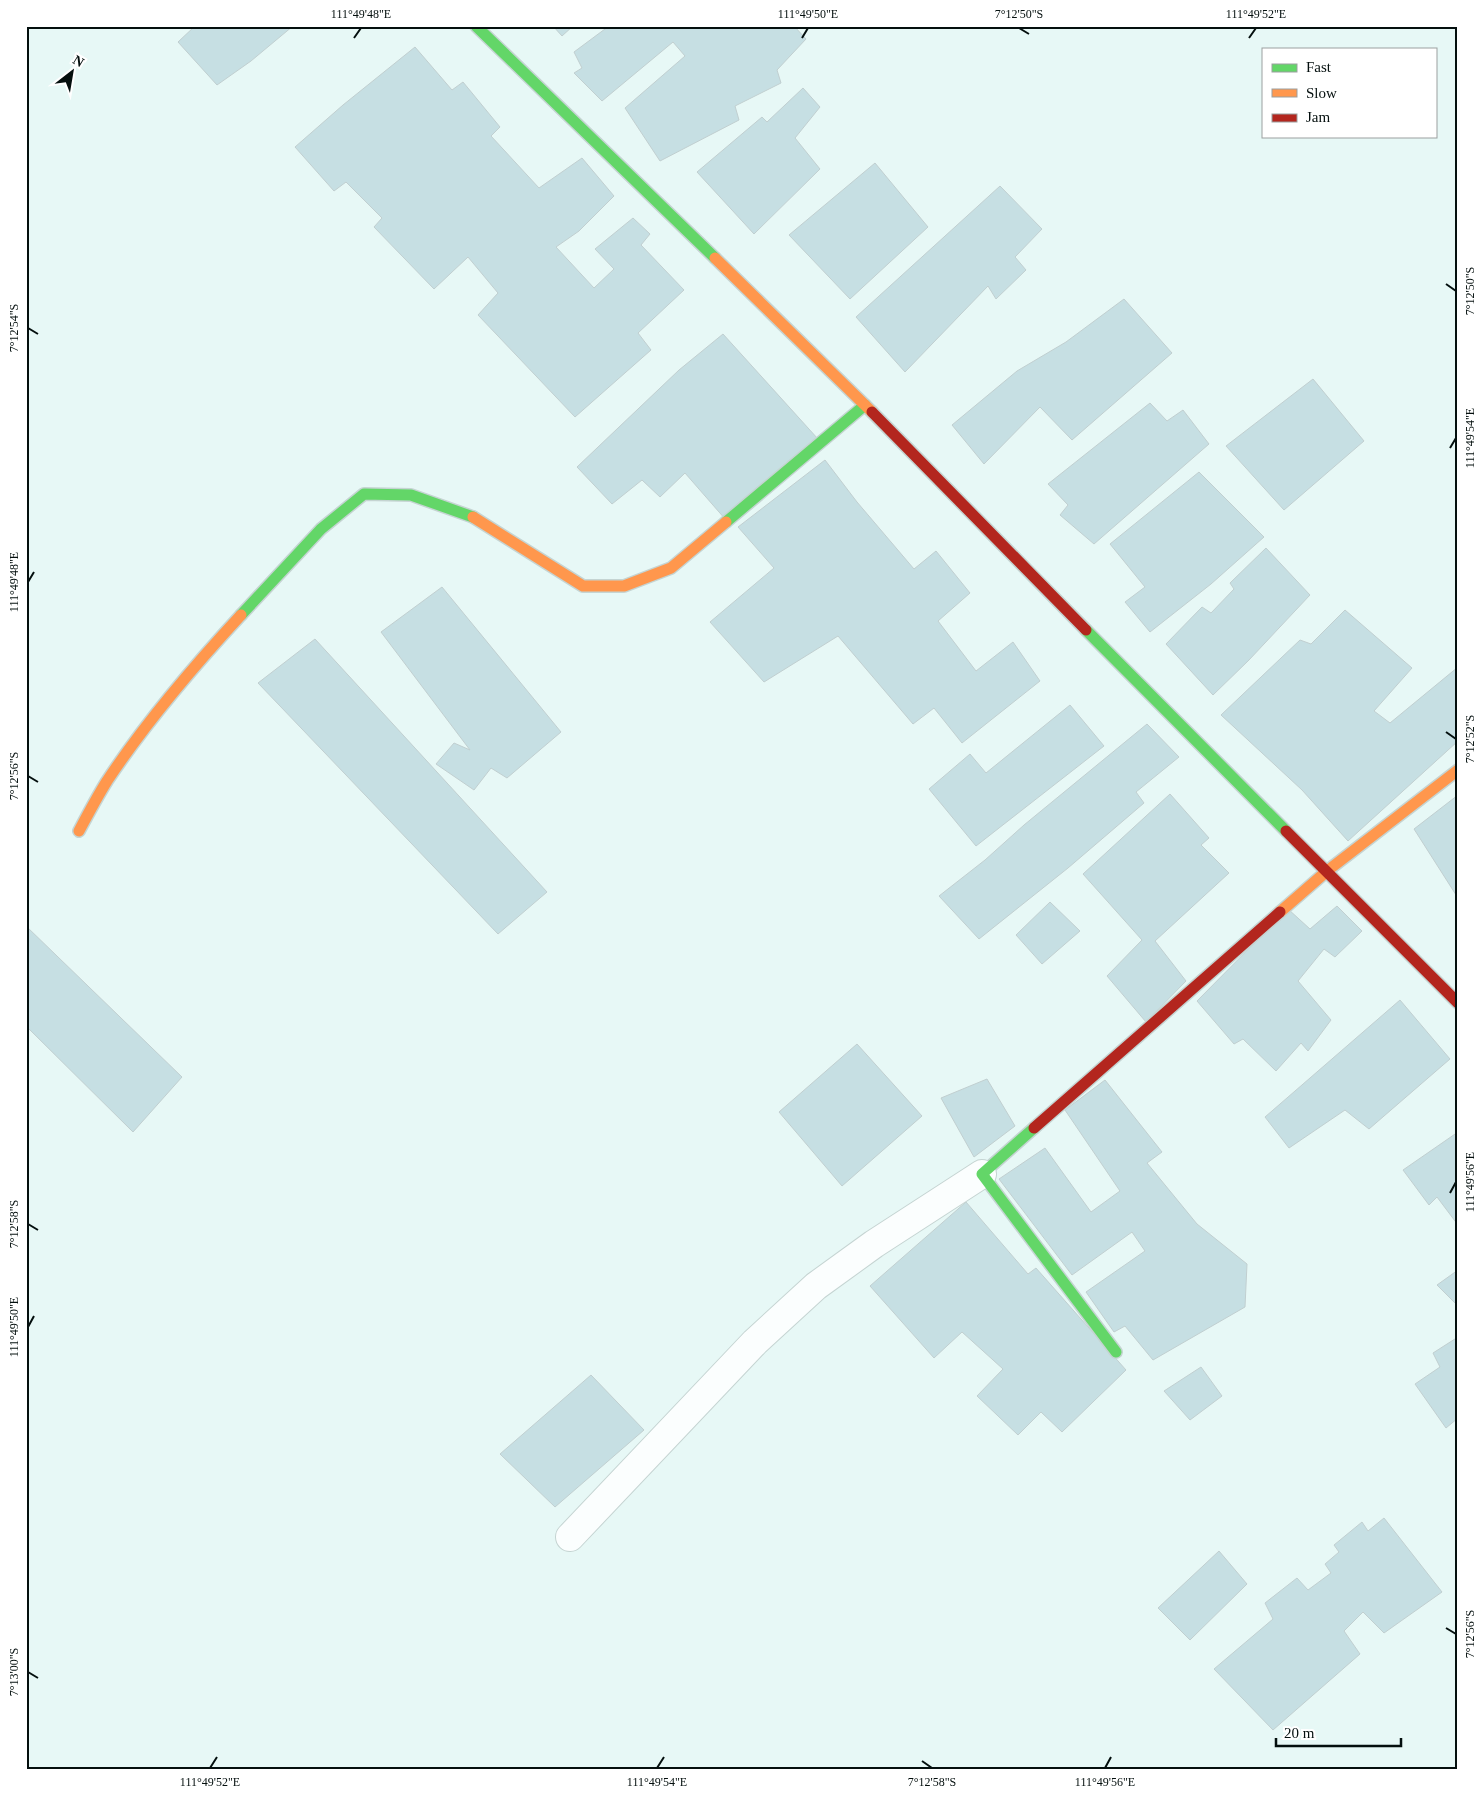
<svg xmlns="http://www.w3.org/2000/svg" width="1484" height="1795" viewBox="0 0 1484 1795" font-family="'Times New Roman',serif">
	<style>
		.building { fill: #c6dfe3; stroke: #c1cfd0 }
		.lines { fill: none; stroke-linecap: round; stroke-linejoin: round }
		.street-casing { stroke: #c5d4d2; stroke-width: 30 }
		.fast-casing { stroke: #c5d4d2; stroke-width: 14 }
		.slow-casing { stroke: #c5d4d2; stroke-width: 14 }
		.jam-casing { stroke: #c5d4d2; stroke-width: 14 }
		.street { stroke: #fbfefe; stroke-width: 28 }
		.fast { stroke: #63d668; stroke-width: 11 }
		.slow { stroke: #ff974d; stroke-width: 11 }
		.jam { stroke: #b3261e; stroke-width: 11 }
		.ticks { fill: none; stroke: #040f0e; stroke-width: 2 }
		.neatline { fill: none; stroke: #040f0e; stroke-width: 2 }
		.ticks-label { font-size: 12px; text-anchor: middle; fill: #040f0e }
	</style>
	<rect width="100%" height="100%" fill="#e7f8f6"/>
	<path class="building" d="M195,26h98l-42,35 -34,24 -39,-43z
		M553,26h20l-11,10z
		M609,26h185l12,13 -29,31 4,13 -46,23 4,14 -79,41 -35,-53 60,-52 -12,-14 -71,59 -28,-28 8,-5 -8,-16z
		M415,47l37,43 11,-8 37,45 -9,9 48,52 43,-30 32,38 -35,35 -23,16 38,41 20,-19 -19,-20 38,-31 17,16 -9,11 43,45 -46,43 13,17 -76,67 -97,-102 20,-22 -30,-36 -34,32 -60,-62 8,-9 -36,-36 -12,9 -39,-44 48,-42z
		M803,88l17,19 -25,31 25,31 -66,65 -57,-62 65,-55 5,5z
		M875,163l53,64 -78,72 -61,-64z
		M1000,186l42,43 -27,28 11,13 -30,29 -8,-13 -83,86 -49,-55z
		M1124,299l48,54 -100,87 -32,-33 -56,57 -32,-39 65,-54 49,-29z
		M723,334l95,105 -92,81 -41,-47 -25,24 -18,-17 -30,24 -35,-37 102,-97z
		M1313,379l51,62 -80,69 -58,-64z
		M1150,403l17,18 16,-11 26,34 -115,100 -34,-29 8,-10 -20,-21z
		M825,460l32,42 57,67 22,-18 34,42 -32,28 38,50 37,-29 27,39 -78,62 -28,-35 -21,16 -75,-88 -74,46 -54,-60 64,-54 -36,-41z
		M1199,472l65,65 -53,47 -61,48 -25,-30 20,-15 -35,-43z
		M1266,548l44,47 -61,65 -36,35 -47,-51 36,-37 9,6 23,-24 -4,-6z
		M442,587l119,145 -54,46 -16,-10 -17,22 -38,-26 18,-21 16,7 -89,-118z
		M1345,610l67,58 -38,43 16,12 68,-56v74l-110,100 -46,-51 -81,-75 79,-75 11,4z
		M315,639l232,253 -49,42 -240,-251z
		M1070,705l34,41 -128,100 -47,-57 41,-35 16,19z
		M1147,724l32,33 -43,35 8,11 -76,65 -89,71 -40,-43 46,-36 39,-35z
		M1170,794l39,44 -8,7 28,28 -74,68 31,40 -40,41 -39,-46 35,-36 -59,-66z
		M1458,795v103l-44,-69z
		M1050,902l30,29 -38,33 -26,-29z
		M1337,906l25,25 -27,26 -11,-8 -26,32 33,39 -23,31 -7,-8 -25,28 -33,-32 -9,5 -37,-43 91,-92 22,20z
		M26,926l156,151 -49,55 -107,-106z
		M1400,1000l50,59 -81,70 -24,-19 -56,38 -24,-31z
		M857,1044l65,72 -80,70 -63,-74z
		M987,1079l28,47 -41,31 -33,-59z
		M1105,1080l57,72 -15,11 50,61 50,40 -2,43 -92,53 -28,-34 -11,6 -28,-40 59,-41 -13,-19 -60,43 -73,-96 46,-31 46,64 29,-21 -55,-81z
		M1458,1132v93l-21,-28 -8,8 -26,-35z
		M966,1202l62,72 8,-6 90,102 -64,62 -21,-20 -23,23 -41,-39 26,-27 -41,-37 -28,26 -64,-72z
		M1458,1270v36l-21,-21z
		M1458,1337v81l-12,10 -31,-44 25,-17 -7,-14z
		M1201,1367l21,29 -32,24 -26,-29z
		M591,1375l53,55 -89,77 -55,-53z
		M1384,1518l58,74 -58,41 -21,-21 -19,19 16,23 -87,76 -59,-61 59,-50 -8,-16 32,-25 11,12 23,-17 -6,-9 14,-12 -5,-7 28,-23 6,9z
		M1219,1551l28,33 -57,56 -32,-32z"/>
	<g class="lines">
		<g class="street-casing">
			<path id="street" d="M570,1537l185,-195 61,-56 58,-42 108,-70"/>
		</g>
		<g class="fast-casing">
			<path id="fast" d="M476,26l239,232
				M726,522l139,-117
				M241,615l80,-86 43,-35 47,1 62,22
				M1086,630l200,201
				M1034,1128l-52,46 134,178"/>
		</g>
		<g class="slow-casing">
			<path id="slow" d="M715,258l157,154
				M473,517l110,69h41l47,-18 55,-46
				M79,831c9,-17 18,-34 28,-50 39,-59 86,-114 134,-166
				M1280,912l47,-41 131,-101"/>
		</g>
		<g class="jam-casing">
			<path id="jam" d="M872,412l214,218
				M1286,831l172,172
				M1034,1128l246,-216"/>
		</g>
		<use href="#street" class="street"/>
		<use href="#fast" class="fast"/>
		<use href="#slow" class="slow"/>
		<use href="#jam" class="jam"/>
	</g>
	<path class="ticks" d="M1019,28l10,6M354,38l7,-10M802,38l6,-10M1249,38l7,-10M1446,284l10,7M28,328l10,6M1450,448l6,-10M28,582l6,-10M1446,732l10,7M28,776l10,6M1450,1193l6,-11M28,1224l10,6M28,1327l6,-11M1446,1628l10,6M28,1672l10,6M922,1761l10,7M210,1768l7,-11M657,1768l7,-11M1105,1768l6,-11"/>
	<rect width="1484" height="1795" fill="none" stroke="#ffffff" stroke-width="55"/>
	<rect x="1262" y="48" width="175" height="90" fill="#ffffff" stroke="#9b9f9f"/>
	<rect x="1272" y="64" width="25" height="8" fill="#63d668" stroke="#9b9f9f"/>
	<text x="1306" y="72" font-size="15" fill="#040f0e">Fast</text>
	<rect x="1272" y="89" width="25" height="8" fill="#ff974d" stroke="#9b9f9f"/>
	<text x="1306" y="98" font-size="15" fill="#040f0e">Slow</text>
	<rect x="1272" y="114" width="25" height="8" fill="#b3261e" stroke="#9b9f9f"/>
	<text x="1306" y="122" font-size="15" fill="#040f0e">Jam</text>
	<g transform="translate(72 72) rotate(31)" stroke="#ffffff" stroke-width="4" paint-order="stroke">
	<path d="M0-4L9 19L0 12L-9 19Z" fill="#040f0e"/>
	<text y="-8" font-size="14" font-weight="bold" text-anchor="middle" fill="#040f0e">N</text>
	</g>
	<path d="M1276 1738v8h125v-8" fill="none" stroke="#040f0e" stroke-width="2.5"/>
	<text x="1284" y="1738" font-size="15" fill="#040f0e" stroke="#ffffff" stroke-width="4" paint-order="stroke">20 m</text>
	<rect x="28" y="28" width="1428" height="1740" class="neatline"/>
	<g class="ticks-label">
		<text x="361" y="18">111°49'48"E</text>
		<text x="808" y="18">111°49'50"E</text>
		<text x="1019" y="18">7°12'50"S</text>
		<text x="1256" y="18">111°49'52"E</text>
		<text transform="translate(1470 291) rotate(-90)" y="4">7°12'50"S</text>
		<text transform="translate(14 328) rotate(-90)" y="4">7°12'54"S</text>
		<text transform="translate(1470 438) rotate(-90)" y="4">111°49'54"E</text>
		<text transform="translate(14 582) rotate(-90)" y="4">111°49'48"E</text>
		<text transform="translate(1470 739) rotate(-90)" y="4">7°12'52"S</text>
		<text transform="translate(14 776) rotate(-90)" y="4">7°12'56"S</text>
		<text transform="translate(1470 1182) rotate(-90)" y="4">111°49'56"E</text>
		<text transform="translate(14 1224) rotate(-90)" y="4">7°12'58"S</text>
		<text transform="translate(14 1327) rotate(-90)" y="4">111°49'50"E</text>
		<text transform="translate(1470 1634) rotate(-90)" y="4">7°12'56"S</text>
		<text transform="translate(14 1672) rotate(-90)" y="4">7°13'00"S</text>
		<text x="210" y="1786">111°49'52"E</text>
		<text x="657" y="1786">111°49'54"E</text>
		<text x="932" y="1786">7°12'58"S</text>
		<text x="1105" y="1786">111°49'56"E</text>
	</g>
</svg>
